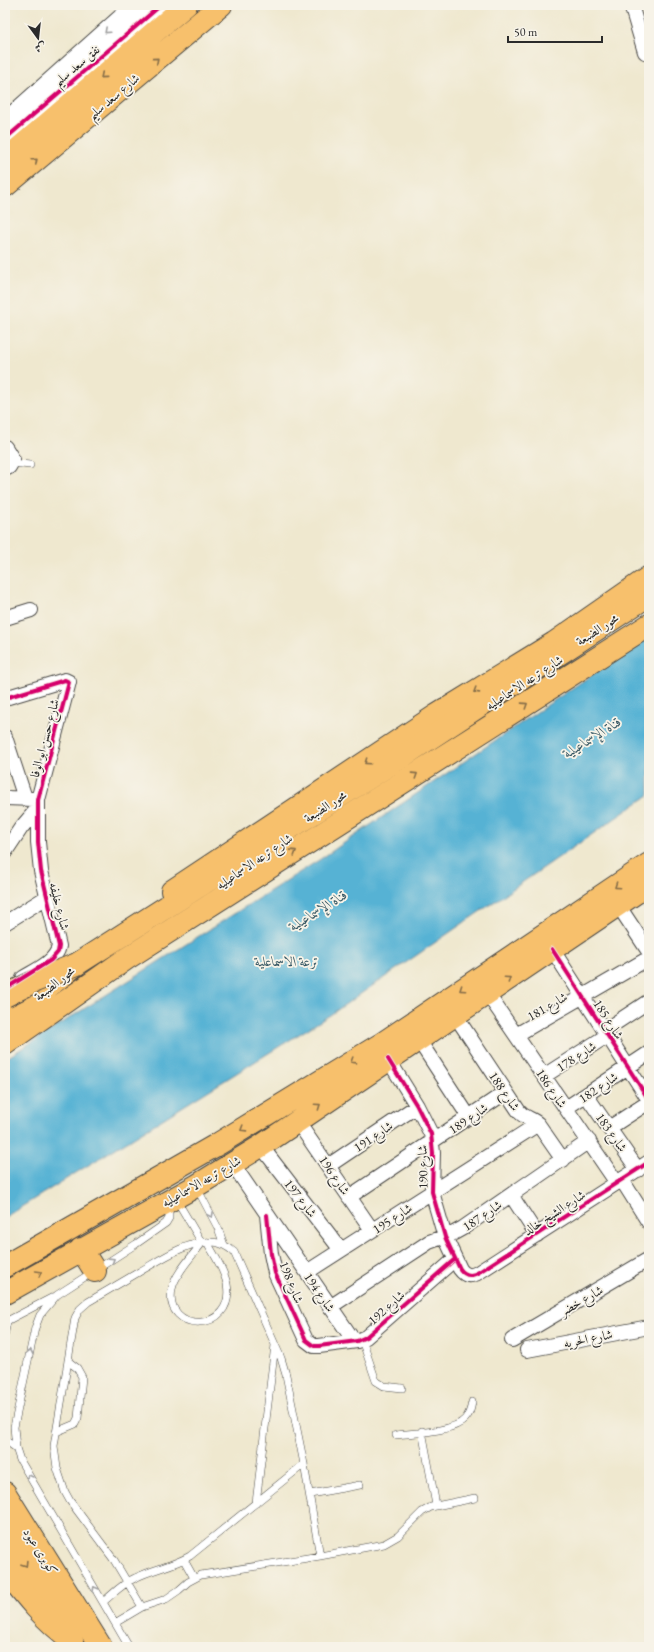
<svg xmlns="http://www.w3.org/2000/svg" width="654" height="1652" viewBox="0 0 654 1652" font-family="'EB Garamond',Amiri,serif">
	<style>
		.water { fill: #56b2d4; stroke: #406e80 }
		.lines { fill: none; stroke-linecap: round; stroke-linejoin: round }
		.service-casing { stroke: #484744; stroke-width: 8 }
		.minor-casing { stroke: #484744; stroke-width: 16 }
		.tertiary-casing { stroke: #484744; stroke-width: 20 }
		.primary-casing { stroke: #484744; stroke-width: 24 }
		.motorway-casing { stroke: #484744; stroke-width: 24 }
		.service { stroke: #fff; stroke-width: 7 }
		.minor { stroke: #fff; stroke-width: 14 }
		.tertiary { stroke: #fff; stroke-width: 18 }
		.primary { stroke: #f7c06c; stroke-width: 22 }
		.motorway { stroke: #f7c06c; stroke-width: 22 }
		.motorway-bridge-casing { stroke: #484744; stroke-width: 24; stroke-linecap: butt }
		.motorway-bridge { stroke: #f7c06c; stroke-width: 22 }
		.cycleway-casing { stroke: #f7f3e8; stroke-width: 6 }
		.cycleway { stroke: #d6006c; stroke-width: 4 }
		.oneway { stroke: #a0a0a0 }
		.oneway2 { stroke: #876e48 }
		.labels { text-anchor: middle; stroke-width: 3.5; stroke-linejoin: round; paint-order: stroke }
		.street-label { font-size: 13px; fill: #2b2b2b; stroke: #f7f3e8 }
		.water-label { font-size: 14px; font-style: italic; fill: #3a5a66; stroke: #f7f3e8 }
	</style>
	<rect width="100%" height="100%" fill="#f7f3e8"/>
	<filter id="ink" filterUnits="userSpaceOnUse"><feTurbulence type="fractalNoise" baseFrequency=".025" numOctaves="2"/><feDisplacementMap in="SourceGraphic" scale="8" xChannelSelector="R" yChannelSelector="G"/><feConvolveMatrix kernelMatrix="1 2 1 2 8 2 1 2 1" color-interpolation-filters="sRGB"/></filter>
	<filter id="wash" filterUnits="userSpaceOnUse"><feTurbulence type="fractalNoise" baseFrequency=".012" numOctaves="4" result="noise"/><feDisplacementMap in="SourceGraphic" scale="16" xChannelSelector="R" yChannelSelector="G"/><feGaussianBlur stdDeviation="0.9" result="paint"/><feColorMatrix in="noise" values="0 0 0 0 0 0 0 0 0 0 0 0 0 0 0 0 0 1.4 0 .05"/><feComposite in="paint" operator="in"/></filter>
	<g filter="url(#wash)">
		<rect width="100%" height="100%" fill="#efe8cf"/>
		<path class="water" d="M649,636v159l-319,220 -325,202v-158l314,-199z"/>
	</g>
	<g filter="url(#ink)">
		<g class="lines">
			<g class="service-casing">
				<path id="service" d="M12,463l18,2
					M197,1188l21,40 6,17
					M176,1199l26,44c-9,12 -27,31 -30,46 -9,45 64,45 55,-5 -3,-15 -13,-29 -20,-42
					M5,1322l48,-25
					M5,1332l2,-11
					M362,1340l14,41 8,5 18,2
					M422,1431l14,74
					M56,1432l19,-8 3,-6 4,-41 -5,-9 -9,-7
					M396,1435c17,-2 58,-3 69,-16 5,-5 6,-11 7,-17
					M5,1440l11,8
					M310,1494l50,-9
					M256,1503l19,-158
					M184,1560l10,18
					M103,1602c10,-8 20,-19 32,-24 18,-9 38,-12 55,-22l114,-92
					M142,1607l-28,-47 -44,-59 -5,-9 -8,-24 -3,-22 21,-128 5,-9 8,-7c17,-10 34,-20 51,-30 21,-12 47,-31 73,-30 9,0 16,5 22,10l47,106 5,17 18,89 16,92
					M115,1623l27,-16 24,-8 13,-9 9,-8 13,-7 119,-19 64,-12 14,-8 24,-24 9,-5 44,-9
					M129,1647l-109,-187 -4,-12 -2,-21 21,-99 5,-13 17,-20 79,-51 30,-21 3,-5v-14"/>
			</g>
			<g class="minor-casing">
				<path id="minor" d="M631,5l14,47
					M5,447l8,13 -4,7 -4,2
					M5,618l26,-8
					M5,698l60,-18 4,2 -31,118v42l3,29 18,75c-3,16 -23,24 -36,32
					M5,737l20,61
					M5,798l29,1
					M5,852l16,-24 17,-20
					M618,905l31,47
					M5,923l42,-26
					M552,949l97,151
					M487,993l130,190
					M455,1015l63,95c5,8 14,8 20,14l25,36
					M605,1030l44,-29
					M516,1035l133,-77
					M418,1039l51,78
					M388,1059l29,47 14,28 2,19 -1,39 13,45 15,32c5,7 11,8 19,3l170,-110
					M544,1076l64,-41
					M586,1095l52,75
					M566,1108l83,-55
					M297,1121l75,109
					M609,1128l40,-26
					M261,1146l80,104
					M232,1163l122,178
					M328,1166l89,-60
					M622,1180l27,43
					M511,1195l26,40
					M349,1197l157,-105
					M267,1215l4,39 4,19 31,67 8,6h5l38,-5 9,-4 89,-78
					M307,1272l231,-148
					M330,1307l99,-65 25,-9 9,-5 126,-87
					M512,1340l137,-81
					M527,1350l122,-23"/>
			</g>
			<g class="tertiary-casing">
				<path id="tertiary" d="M5,122l131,-117
					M5,139l156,-134"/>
			</g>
			<g class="primary-casing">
				<path id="primary" d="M5,160l181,-155
					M5,186l216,-181
					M172,891l265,-176 117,-72 95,-66
					M81,1249l14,22
					M5,1266l213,-122 165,-101 266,-179
					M5,1293l191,-107 65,-40 388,-262
					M5,1493l96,154
					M5,1531l64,105"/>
			</g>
			<g class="motorway-casing">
				<path id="motorway" d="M5,1021l72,-57 326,-208 246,-161
					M5,1044l121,-85 523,-334
					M5,1569c20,27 40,52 67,71"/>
			</g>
			<use href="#service" class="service"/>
			<use href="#minor" class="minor"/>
			<use href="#tertiary" class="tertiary"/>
			<use href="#primary" class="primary"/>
			<use href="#motorway" class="motorway"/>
			<g class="motorway-bridge-casing">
				<path id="motorway-bridge" d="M5,996l30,-15 42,-17"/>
			</g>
			<use href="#motorway-bridge" class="motorway-bridge"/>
			<g class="cycleway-casing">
				<path id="cycleway" d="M5,139l156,-134
					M5,698l60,-18 4,2 -31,118v42l3,29 18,75 -1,6 -7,8 -46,29
					M552,949l97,151
					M388,1059l29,47 14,28 2,19 -1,39 13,45 15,32c5,7 11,8 19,3l170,-110
					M267,1215l4,39 4,19 31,67 8,6h5l38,-5 9,-4 89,-78"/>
			</g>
			<use href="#cycleway" class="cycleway"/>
		</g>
		<defs><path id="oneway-chevron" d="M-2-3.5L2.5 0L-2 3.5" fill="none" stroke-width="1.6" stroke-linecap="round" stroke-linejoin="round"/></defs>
		<g class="oneway">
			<use href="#oneway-chevron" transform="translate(107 31) rotate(138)"/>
			<use href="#oneway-chevron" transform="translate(211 1215) rotate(63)"/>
			<use href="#oneway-chevron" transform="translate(112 1260) rotate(-32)"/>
			<use href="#oneway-chevron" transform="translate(30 1352) rotate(-78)"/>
			<use href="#oneway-chevron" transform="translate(29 1477) rotate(-120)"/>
			<use href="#oneway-chevron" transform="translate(95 1589) rotate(-120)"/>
		</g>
		<g class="oneway2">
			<use href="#oneway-chevron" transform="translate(156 60) rotate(-40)"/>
			<use href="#oneway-chevron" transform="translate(103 76) rotate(140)"/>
			<use href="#oneway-chevron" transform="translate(35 161) rotate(-40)"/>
			<use href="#oneway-chevron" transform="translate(476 691) rotate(148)"/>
			<use href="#oneway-chevron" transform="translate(525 705) rotate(-33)"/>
			<use href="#oneway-chevron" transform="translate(367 762) rotate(146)"/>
			<use href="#oneway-chevron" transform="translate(415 775) rotate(-33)"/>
			<use href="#oneway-chevron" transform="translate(294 852) rotate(-33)"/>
			<use href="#oneway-chevron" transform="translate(617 886) rotate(146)"/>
			<use href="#oneway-chevron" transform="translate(508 979) rotate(-34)"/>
			<use href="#oneway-chevron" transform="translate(462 989) rotate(146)"/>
			<use href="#oneway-chevron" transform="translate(353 1061) rotate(148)"/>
			<use href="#oneway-chevron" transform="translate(318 1106) rotate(-34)"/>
			<use href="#oneway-chevron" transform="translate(243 1129) rotate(148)"/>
			<use href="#oneway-chevron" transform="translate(39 1273) rotate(-30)"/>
			<use href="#oneway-chevron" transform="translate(25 1564) rotate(58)"/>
		</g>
	</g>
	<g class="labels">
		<g class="street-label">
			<text transform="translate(76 65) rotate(-40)" y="5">نفق سعد سليم</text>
			<text transform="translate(113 96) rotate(-40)" y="5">شارع سعد سليم</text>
			<text transform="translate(597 629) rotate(-33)" y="5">محور الضبعة</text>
			<text transform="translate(524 682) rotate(-33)" y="5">شارع ترعه الاسماعيليه</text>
			<text transform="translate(44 738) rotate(-75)" y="5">شارع حسن ابو الوفا</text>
			<text transform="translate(325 806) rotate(-33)" y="5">محور الضبعة</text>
			<text transform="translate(254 861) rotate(-34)" y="5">شارع ترعه الاسماعيليه</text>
			<text transform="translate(60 906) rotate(76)" y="5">شارع خليفه</text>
			<text transform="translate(54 983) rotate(-38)" y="5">محور الضبعة</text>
			<text transform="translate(547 1006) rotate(-30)" y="5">شارع 181</text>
			<text transform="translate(609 1019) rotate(57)" y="5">شارع 185</text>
			<text transform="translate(576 1056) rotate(-33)" y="5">شارع 178</text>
			<text transform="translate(598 1087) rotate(-34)" y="5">شارع 182</text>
			<text transform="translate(552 1088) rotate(56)" y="5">شارع 186</text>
			<text transform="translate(505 1091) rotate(56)" y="5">شارع 188</text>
			<text transform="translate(468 1118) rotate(-34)" y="5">شارع 189</text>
			<text transform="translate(612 1132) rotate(55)" y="5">شارع 183</text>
			<text transform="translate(373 1136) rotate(-34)" y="5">شارع 191</text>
			<text transform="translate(422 1167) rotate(-91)" y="5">شارع 190</text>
			<text transform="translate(335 1175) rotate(56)" y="5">شارع 196</text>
			<text transform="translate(201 1181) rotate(-30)" y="5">شارع ترعه الاسماعيليه</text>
			<text transform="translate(301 1198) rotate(52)" y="5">شارع 197</text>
			<text transform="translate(554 1212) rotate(-33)" y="5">شارع الشيخ خالد</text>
			<text transform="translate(482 1215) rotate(-34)" y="5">شارع 187</text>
			<text transform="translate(392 1218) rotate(-33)" y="5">شارع 195</text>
			<text transform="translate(292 1282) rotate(68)" y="5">شارع 198</text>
			<text transform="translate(320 1292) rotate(56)" y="5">شارع 194</text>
			<text transform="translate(581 1300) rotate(-30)" y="5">شارع خضر</text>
			<text transform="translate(386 1307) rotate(-42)" y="5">شارع 192</text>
			<text transform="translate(588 1338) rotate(-11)" y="5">شارع الحريه</text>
			<text transform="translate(41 1551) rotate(58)" y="5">كوبرى عبود</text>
		</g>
		<g class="water-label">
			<text transform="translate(592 737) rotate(-32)" y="5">قناة الإسماعيلية</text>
			<text transform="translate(318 910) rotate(-32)" y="5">قناة الإسماعيلية</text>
			<text x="287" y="966">ترعة الاسماعلية</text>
		</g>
	</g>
	<rect width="654" height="1652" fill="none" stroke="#f7f3e8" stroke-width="20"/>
	<g transform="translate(38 38) rotate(165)" stroke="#f7f3e8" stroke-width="3" paint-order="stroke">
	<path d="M0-3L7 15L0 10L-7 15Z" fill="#2b2b2b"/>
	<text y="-6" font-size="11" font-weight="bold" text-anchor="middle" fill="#2b2b2b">ش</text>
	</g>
	<path d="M508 36v6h94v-6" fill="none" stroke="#2b2b2b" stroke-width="2"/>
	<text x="514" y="36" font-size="12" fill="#2b2b2b" stroke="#f7f3e8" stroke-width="3" paint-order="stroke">50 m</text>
</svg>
